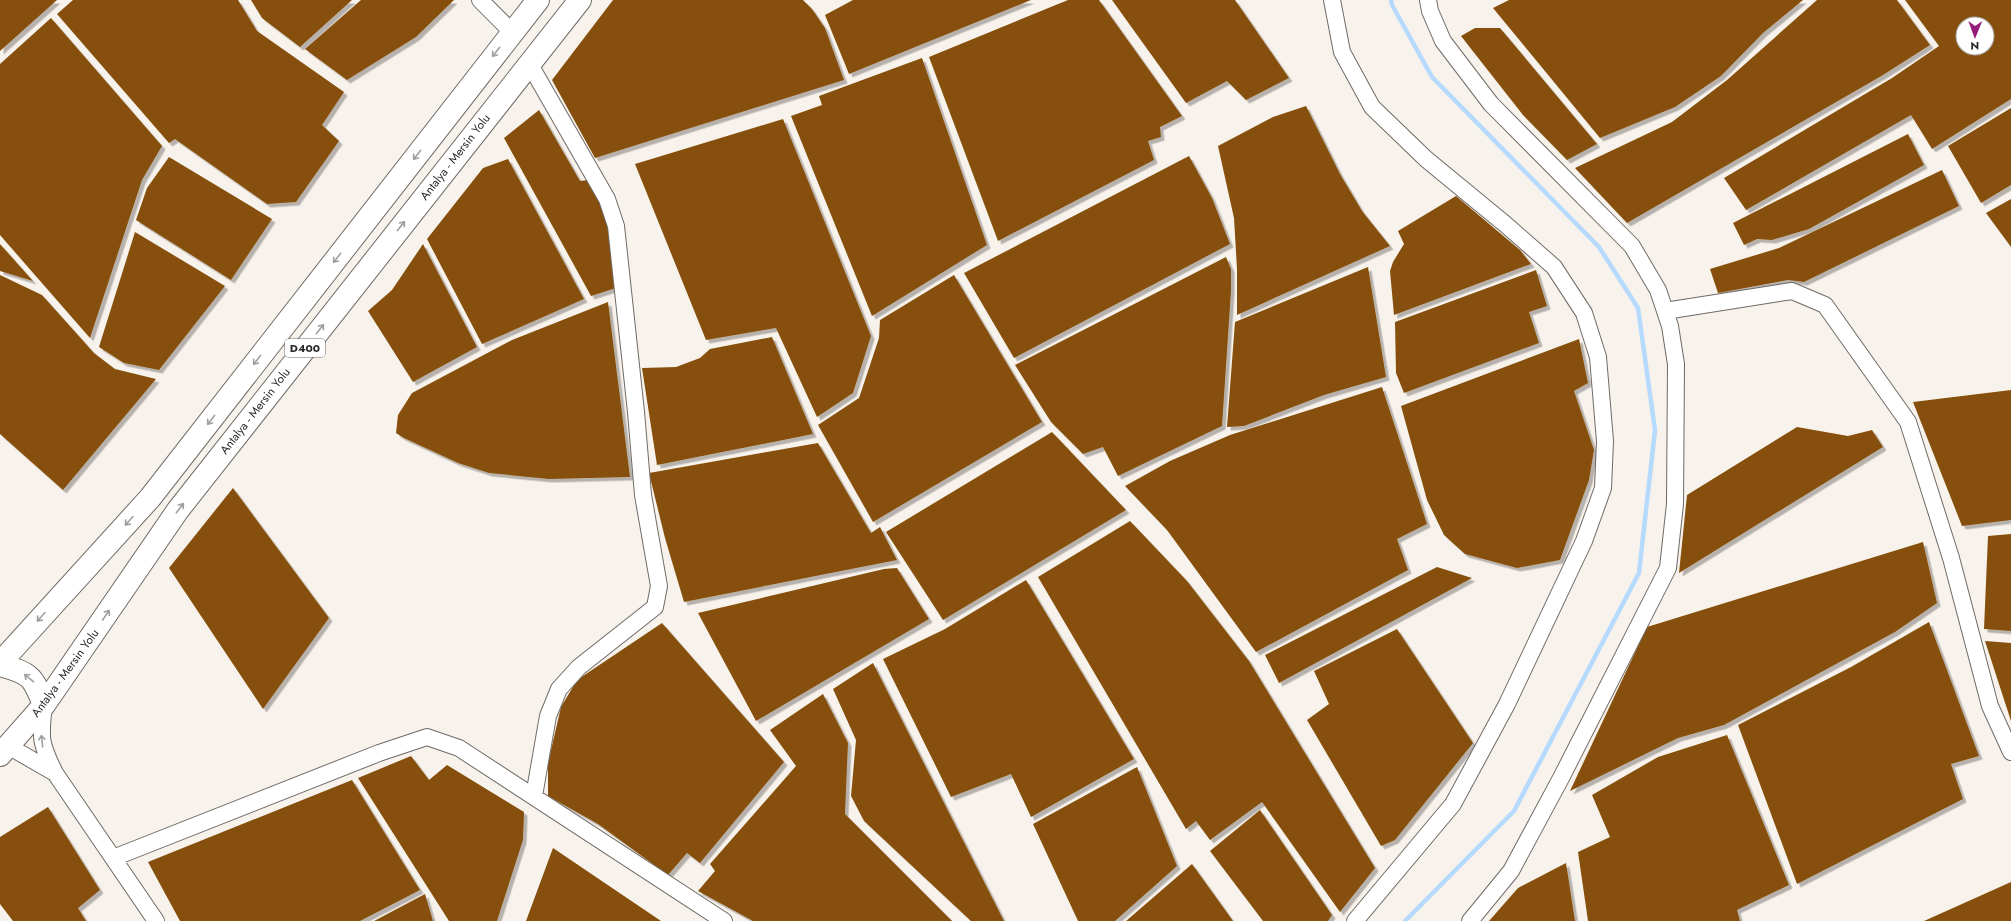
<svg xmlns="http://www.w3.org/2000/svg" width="2011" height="921" viewBox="0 0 2011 921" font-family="Jost,sans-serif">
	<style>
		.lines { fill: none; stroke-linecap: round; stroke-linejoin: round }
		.stream { stroke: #b6dafe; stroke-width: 4.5 }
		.building { fill: #865009; fill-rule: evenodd; filter: url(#shadow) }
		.minor-casing { stroke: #6f6a65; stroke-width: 18 }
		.highway-casing { stroke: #6f6a65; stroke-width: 24 }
		.minor { stroke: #fff; stroke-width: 16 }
		.highway { stroke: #fff; stroke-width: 22 }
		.oneway { stroke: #a09f9e }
		.labels { text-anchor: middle; stroke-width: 4; stroke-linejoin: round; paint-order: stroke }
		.shield { fill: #fff; stroke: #6b6968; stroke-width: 1 }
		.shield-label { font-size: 11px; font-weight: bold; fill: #2b2927 }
		.street-label { font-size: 12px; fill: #2b2927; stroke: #fff }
	</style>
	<defs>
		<filter id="shadow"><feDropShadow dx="3.5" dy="3.5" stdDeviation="0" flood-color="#0004"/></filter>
	</defs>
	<rect width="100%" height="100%" fill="#f8f2ec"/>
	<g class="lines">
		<path class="stream" d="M1391,0l1,5 40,72 167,170 39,61 17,122 -16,143 -125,238 -109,110"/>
	</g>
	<path class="building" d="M0,0h57l-57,51z
		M73,0h165l19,31 87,61 -22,33 17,16 -43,61 -29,2 -92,-65 -6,4 -112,-129z
		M251,0h101l-52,47 -38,-29z
		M361,0h93l-38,37 -69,43 -42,-31z
		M613,0h190l9,9 13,19 19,52 -249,78 -43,-78z
		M853,0h178l-182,74 -24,-59z
		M1068,0h31l83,116 -22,11 1,10 -13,4 6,19 -156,81 -69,-184z
		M1112,0h123l54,78 -43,22 -19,-19 -41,22z
		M1509,0h294l-40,33 -42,43 -46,31 -75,31 -107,-130z
		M1817,0h80l33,45 -47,30 -256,148 -52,-55 97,-46 55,-42z
		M1905,0h106v99l-79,50 -21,-34 -165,95 -22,-32 168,-100 47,-32zM1963,24h24v24h-24z
		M51,18l111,128 -20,34 -52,158 -90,-103v-171z
		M1475,28h25l97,116 -30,16 -44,-45 -62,-79z
		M922,58l65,187 -115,71 -81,-200 31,-11 -3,-9z
		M1306,106l34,68 22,37 28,35 -153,69v-46l-3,-51 -16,-72 55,-29z
		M2011,108v77l-30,18 -33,-57z
		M539,110l41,71 8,-1 14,26 8,26 6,56 -25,8 -87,-158z
		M783,119l88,217 -18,57 -36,24 -41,-89 -70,12 -71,-176z
		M1908,134l16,31 -115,64 -37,11 -15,-1 -13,6 -11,-22z
		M1189,156l23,42 18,46 -216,114 -50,-85z
		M169,157l103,62 -41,61 -95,-60 11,-32z
		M508,159l76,140 -102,45 -55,-105 56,-71z
		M1942,170l17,36 -155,76 -16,-2 -70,13 -8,-24 69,-21z
		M1456,196l64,54 11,14 -137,51 -4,-44 3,-9 11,-18 -6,-13z
		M2011,199v48l-25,-34z
		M135,232l90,54 -66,84 -35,-7 -25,-16z
		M0,244l33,37 -33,-10z
		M423,244l54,103 -64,35 -45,-71 24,-21z
		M1226,257l5,12v22l-9,135 -104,50 -15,-29 -20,7 -32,-32 -36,-57z
		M1368,267l18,110 -62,18 -80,31 -17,1 8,-105z
		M1536,270l11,36 -18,6 10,31 -135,50 -8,-20 -1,-51z
		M0,275l42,20 52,58 21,16 41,10 -93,111 -63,-56z
		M954,275l88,147 -169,100 -55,-97 41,-27 20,-60 1,-18z
		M608,302l22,175 -81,2 -60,-6 -31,-10 -54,-25 -8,-5 2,-18 14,-22 100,-53z
		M772,337l41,97 -156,31 -15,-97 34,-1 24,-9 10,-9z
		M1579,339l9,44 -14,8 20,59 -5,30 -29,80 -43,8 -52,-14 -21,-19 -17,-35 -26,-94z
		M1382,387l45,137 -30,15 11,31 -152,82 -89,-122 -42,-44 45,-25 60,-26z
		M2011,390v130l-49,6 -49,-124z
		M1797,427l51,9 24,-6 11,17 -204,126 8,-78z
		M1052,432l74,78 -183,110 -57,-88z
		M818,443l53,90 9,-6 17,33 -213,42 -19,-64 -16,-65z
		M233,488l96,130 -66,91 -94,-141z
		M1130,521l57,60 62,80 126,207 -35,44 -78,-110 -52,38 -14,-19 -10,8 -148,-252z
		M2011,534v97l-27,-2 4,-93z
		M1923,542l14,61 -42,29 -171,93 -46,13 -108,53 77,-164z
		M1437,567l35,11 -193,105 -14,-28z
		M897,568l32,51 -173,102 -58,-108 186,-44z
		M1026,580l108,179 -103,58 -20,-43 -60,23 -68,-138 62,-30z
		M1929,622l50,134 -28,8 12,35 -166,85 -59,-159 113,-58z
		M662,623l122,139 -84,101 -13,-10 -19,22 -70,-51 -50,-28v-33l13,-56 16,-27z
		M1397,629l76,114 -78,97 -14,6 -74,-126 22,-16 -15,-33z
		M1985,641l26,2v78z
		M873,663l131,258h-33l-107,-100 -13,-25 5,-56 -23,-51z
		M823,694l25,49 -3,71 107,107h-199l-55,-30 17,-20 -5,-7 86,-98 -26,-36z
		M1727,735l62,150 -52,25 3,11h-152l-10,-69 32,-15 -18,-42 66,-38z
		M411,756l18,24 18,-15 77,47 -1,28 -26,81h-48l-91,-143z
		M1137,767l40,99 -62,55h-37l-45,-97z
		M352,780l68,110 -60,31h-180l-32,-59z
		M48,807l52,83 -22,18 8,13h-73l-13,-17v-67z
		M1260,810l72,105 -4,6h-65l-53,-70z
		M553,848l108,73h-135z
		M1566,863l9,58h-86l29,-33z
		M1192,864l41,57h-107z
		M2011,882v39h-87z
		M425,894l8,27h-59z"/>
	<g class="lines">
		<g class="minor-casing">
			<path id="minor" d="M480,0l32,32
				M1332,0l10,52 30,55 54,52 79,65 49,43 30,46 14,44 7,84 -2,47 -19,53 -77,163 -54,100 -98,117
				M1428,0l2,11 13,30 48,63 141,142 26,44 12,36 6,38 -1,140 -7,64 -107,210 -50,93 -41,50
				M529,63l78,136 9,27 20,186 7,83 16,91 -4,21 -76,60 -20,22 -11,27 -14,80
				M1665,311l127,-20 33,14 83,117 43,136 39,148 21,46
				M44,705c-4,33 -4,38 11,68l101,148
				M8,746l47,27
				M113,858l266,-105 48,-16 32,11 265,173"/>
		</g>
		<g class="highway-casing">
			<path id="highway" d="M0,663l150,-165 388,-498
				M0,665c30,8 33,11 44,40
				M0,755l44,-50 134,-195 402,-510"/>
		</g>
		<use href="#minor" class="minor"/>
		<use href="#highway" class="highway"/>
	</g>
	<defs><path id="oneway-shaft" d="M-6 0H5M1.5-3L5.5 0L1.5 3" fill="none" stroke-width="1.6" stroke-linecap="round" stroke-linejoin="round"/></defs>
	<g class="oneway">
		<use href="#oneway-shaft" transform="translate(496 52) rotate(128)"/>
		<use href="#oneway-shaft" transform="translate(417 155) rotate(128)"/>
		<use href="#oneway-shaft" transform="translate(401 226) rotate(-52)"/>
		<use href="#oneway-shaft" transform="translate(337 258) rotate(128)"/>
		<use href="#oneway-shaft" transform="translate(320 329) rotate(-52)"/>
		<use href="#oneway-shaft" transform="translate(257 360) rotate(128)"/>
		<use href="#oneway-shaft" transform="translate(211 420) rotate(128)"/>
		<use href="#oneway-shaft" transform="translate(180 508) rotate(-53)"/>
		<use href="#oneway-shaft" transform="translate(129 521) rotate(132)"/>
		<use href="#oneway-shaft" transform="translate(106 615) rotate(-56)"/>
		<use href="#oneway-shaft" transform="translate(41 617) rotate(132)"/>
		<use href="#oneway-shaft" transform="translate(29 678) rotate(-140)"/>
		<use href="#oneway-shaft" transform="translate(42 741) rotate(-97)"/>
	</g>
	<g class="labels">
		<rect class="shield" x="285" y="339" width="40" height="18" rx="3"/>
		<g class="shield-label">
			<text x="305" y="352">D400</text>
		</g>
		<g class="street-label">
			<text transform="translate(455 157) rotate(-52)" y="4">Antalya - Mersin Yolu</text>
			<text transform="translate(255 411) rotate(-52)" y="4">Antalya - Mersin Yolu</text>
			<text transform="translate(65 673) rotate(-54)" y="4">Antalya - Mersin Yolu</text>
		</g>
	</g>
	<g transform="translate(1975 36) rotate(181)"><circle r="19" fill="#ffffff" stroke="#aaa9a9"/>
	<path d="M0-3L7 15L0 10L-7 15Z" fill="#961d79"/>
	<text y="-6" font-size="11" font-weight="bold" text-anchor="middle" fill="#2b2927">N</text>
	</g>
</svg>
